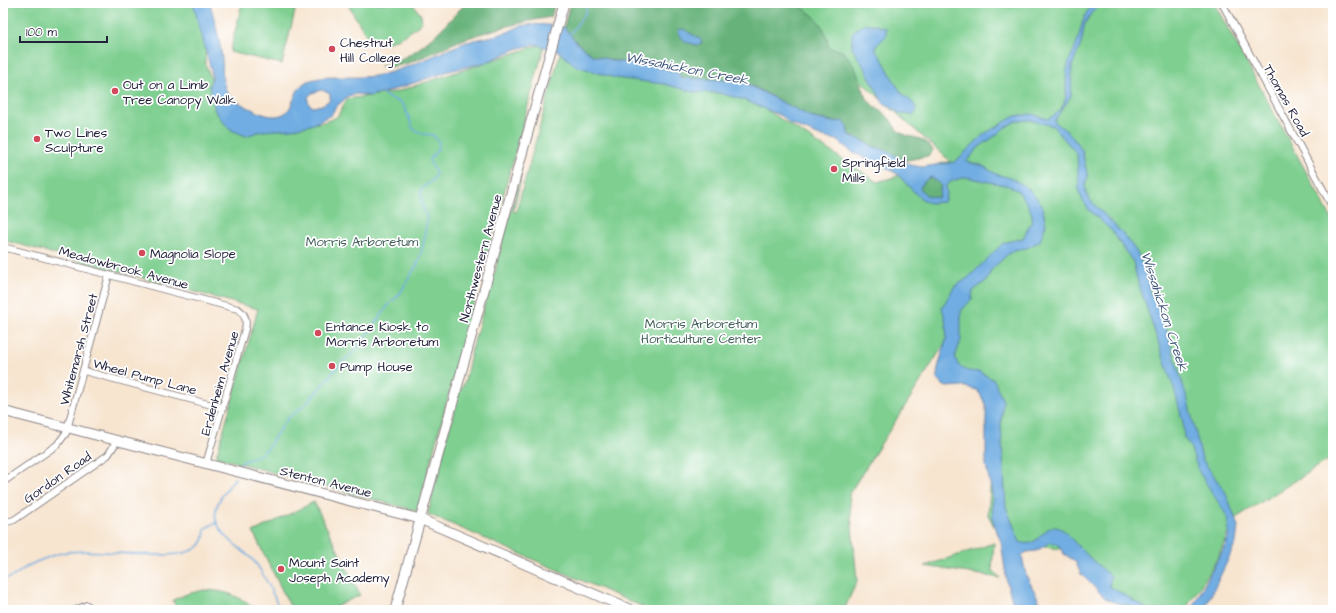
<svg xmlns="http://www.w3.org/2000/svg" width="1336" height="613" viewBox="0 0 1336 613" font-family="'Architects Daughter',sans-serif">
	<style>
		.green { fill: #7ecf90; stroke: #507866 }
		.forest { fill: #66b27a; stroke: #446a5a }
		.water { fill: #71ade2; stroke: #4a688e; fill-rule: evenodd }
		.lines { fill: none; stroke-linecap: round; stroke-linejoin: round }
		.stream { stroke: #71ade2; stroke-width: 1.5 }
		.street-casing { stroke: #8c8486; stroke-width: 8 }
		.secondary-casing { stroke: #8c8486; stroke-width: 11 }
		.street { stroke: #fff; stroke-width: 6 }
		.secondary { stroke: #fff; stroke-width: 9 }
		.poi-dot { fill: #d1495b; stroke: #fff; stroke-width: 1.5 }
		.labels { text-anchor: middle; stroke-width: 3.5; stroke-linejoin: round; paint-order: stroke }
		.poi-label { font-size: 13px; fill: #22223b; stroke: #fff; text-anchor: start }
		.street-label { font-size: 13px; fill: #22223b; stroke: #fff }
		.park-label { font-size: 13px; fill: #425f59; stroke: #fff }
		.water-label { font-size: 14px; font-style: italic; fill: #425a7e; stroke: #fff }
	</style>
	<rect width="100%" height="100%" fill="#fff"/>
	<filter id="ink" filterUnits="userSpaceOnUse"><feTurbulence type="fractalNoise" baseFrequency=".025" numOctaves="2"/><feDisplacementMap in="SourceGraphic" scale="8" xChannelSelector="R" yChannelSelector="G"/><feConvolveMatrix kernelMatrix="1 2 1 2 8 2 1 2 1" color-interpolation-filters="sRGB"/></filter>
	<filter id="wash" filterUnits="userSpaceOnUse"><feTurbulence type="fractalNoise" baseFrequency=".012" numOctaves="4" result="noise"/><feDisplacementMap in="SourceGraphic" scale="16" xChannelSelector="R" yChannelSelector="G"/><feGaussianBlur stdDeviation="0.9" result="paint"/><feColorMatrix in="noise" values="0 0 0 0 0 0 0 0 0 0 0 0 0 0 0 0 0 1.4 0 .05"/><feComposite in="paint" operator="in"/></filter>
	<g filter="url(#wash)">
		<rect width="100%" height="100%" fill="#f7e5d0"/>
		<path class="green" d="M3,3h199l5,18 -2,42 12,33 76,30 31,-4 13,-5 10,-18 49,-7 149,-49 -128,468 -201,-54 42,-148 -255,-69z
			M242,3h55l-15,61 -52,-12z
			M347,3h65l9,12 1,7c-13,12 -27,20 -45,23l-11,-10z
			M786,3h428l119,218v236l-102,64c-9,37 -26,58 -46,89h-56l-62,-60 -30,-4 -25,14 -24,-45 9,-120 -14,-12 -17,4 -18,-8 13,-61 -112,176 8,87 -13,29h-194l-222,-96 18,-74 13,-46 6,-13 6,-28 21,-75 5,-11 -1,-2 24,-87v5l-7,28 3,1 52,-187 170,66 139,91 73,-21 -160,-143z
			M314,502l46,93 -31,15h-37l-39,-78z
			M994,543l-2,26 8,9 -75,-12z
			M204,590c22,1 35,5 51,20h-78l-4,-10 14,-6z"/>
		<path class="forest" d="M466,3h89l-4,14c-30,5 -61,13 -89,23 -23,8 -58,31 -81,26 40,-11 57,-34 85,-63z
			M570,3h223c18,8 34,22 35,43 6,5 13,2 18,9 11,13 14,27 20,41 4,10 15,14 22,21 4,4 6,9 9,13 11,10 29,4 36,21l-5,5 -25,5c-11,-8 -51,-22 -55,-28v-3l-11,-8 -24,-4 -8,-3 -56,-31 -14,-3h-29l-20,-3h-4l-5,-6 -36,-10h-22l-27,-7 -15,-12 -13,-16z
			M931,177l10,8 -2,12 -2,1 -11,-3 -6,-6c1,-5 7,-11 11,-12z"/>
		<path class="water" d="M193,3h17c5,19 10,37 12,56 1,11 -1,22 5,33 5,8 18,14 27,18 7,4 18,8 27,5 16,-5 10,-30 30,-35 19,-6 46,0 69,-5 30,-7 56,-21 84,-32 15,-5 30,-6 44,-11 3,-1 5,-3 8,-4 11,-6 35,-3 48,-1l13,16 15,12 27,7h22l36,10 5,6h4l55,3 72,37 20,4 10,-1 4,5 1,7 5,5 7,1 12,7 16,5 22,14 12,2 33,-5 29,-28 31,-18 17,-2 16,5c27,-14 14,-33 20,-54 2,-8 7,-16 9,-23 5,-13 6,-39 25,-39l-10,9 -7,11 -4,21 -9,22 -1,30 -17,25 16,13 12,16 6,28 -3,6 1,9 5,8 35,36 10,14 8,16 7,29 7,7 30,98 14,58 24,34 12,33 -2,17 -32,67h-13l35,-66 3,-11 -2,-17 -28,-44 -9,-26 -6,-8 -1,-15 -8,-31 -38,-113 -4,-17 -10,-14 -10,-16 -24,-22 -6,-9 -4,-9 -2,-38 -24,-28 -23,-6 -14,1 -12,7 -6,6 -19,13 -13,15 15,3 15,9 17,5 13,8 9,9 7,9 4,19 -6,17 -13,7 -13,2 -7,5 -16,15 -4,10 -14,11 -1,8 -11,12v29l-6,17 3,8 9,6 13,1 14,8 9,21 -2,23 5,83 14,35c21,9 23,-25 43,-12 4,3 9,10 13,14 11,11 22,22 35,32l-2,10 40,24h-14l-4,-5 -12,-1 -14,-6 -24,-24 -6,-13 -11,-7 -6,-9 -7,-3 -15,9 -9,1 -5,4 4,19 18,35h-29l-8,-27 -6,-41 -8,-21 -1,-28 -6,-28v-60l-6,-11 -3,-4 -14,-4 -16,1 -5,-2 -5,-7c0,-13 6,-25 9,-38 2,-10 -1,-22 -4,-32l12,-21 14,-9 35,-35 20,-5 9,-17v-7l-5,-11 -9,-12 -9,-5 -43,-9 -14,4 -6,5 1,8 -3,8 -13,1 -4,-1 -8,-5 -22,-23 -10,-6 -35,-16 -15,-12 -15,-3 -33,-14 -7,-7 -38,-16 -25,-7 -26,-1 -29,-8 -49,-6 -39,-12 -18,-15 -22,-7 -20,5 -29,13 -38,9 -59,20 -20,5 -13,-2 -9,2 -12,11 -5,8 -20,10 -19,4 -31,2 -15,5 -17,-7 -14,-18 -6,-25 3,-8 -1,-8zM322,90l8,4v6l-8,5 -9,2 -4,-3c-4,-10 5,-12 13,-14zM931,177l10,8 -2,12 -2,1 -11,-3 -6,-6c1,-5 7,-11 11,-12z
			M865,24h6l15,4v8l-10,10v5c11,12 15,29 26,42 5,7 16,10 14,19l-3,3 -13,-1 -9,-7 -8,-4 -17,-33 -14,-22v-14l5,-6z
			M683,29l17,10 2,4 -4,2c-9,-2 -19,-3 -20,-15z"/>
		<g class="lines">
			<path class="stream" d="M570,34l16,-22v-9
				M239,466l3,-4 17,-7 9,-7 11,-18 9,-12 20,-16 31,-37 15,-13 36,-49 9,-8 20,-34 5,-20 3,-23 -5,-13 -1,-15c5,-8 13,-7 15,-17l-7,-13 9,-11 1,-7 -6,-7 -10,-1 -10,-5c-3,-9 -6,-18 -11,-26l-15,-6 -5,-4
				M235,478c-6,9 -15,18 -18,28 -9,24 22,40 35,53 10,10 22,37 28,51
				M3,579c11,0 17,-9 27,-14 10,-5 21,-9 31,-12 33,-8 118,14 139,-8 6,-6 3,-11 6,-17l11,-6"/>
		</g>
	</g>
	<g filter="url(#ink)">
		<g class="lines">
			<g class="street-casing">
				<path id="street" d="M1222,3l111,205
					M3,247l235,62c8,5 9,12 7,20l-39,135
					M84,371l139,37
					M3,482l54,-37 9,-12 43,-158
					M3,523l11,-3 94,-65 9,-14
					M76,610l11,-5 6,5"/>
			</g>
			<g class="secondary-casing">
				<path id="secondary" d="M3,411l417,108 211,91
					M395,610l169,-607"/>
			</g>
			<use href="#street" class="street"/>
			<use href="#secondary" class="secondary"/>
		</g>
	</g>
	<g class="poi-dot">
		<circle cx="332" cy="49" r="4"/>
		<circle cx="115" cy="91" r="4"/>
		<circle cx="37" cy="139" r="4"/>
		<circle cx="834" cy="169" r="4"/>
		<circle cx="142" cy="253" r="4"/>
		<circle cx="318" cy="333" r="4"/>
		<circle cx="332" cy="366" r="4"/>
		<circle cx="281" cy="569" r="4"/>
	</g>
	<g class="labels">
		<g class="poi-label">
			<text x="340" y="47">Chestnut<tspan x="340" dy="15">Hill College</tspan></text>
			<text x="123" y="89">Out on a Limb<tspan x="123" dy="15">Tree Canopy Walk</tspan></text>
			<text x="45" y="137">Two Lines<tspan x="45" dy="15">Sculpture</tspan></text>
			<text x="842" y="167">Springfield<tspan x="842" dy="15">Mills</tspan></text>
			<text x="150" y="258">Magnolia Slope</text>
			<text x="326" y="331">Entance Kiosk to<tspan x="326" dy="15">Morris Arboretum</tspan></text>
			<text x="340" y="371">Pump House</text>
			<text x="289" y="567">Mount Saint<tspan x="289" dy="15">Joseph Academy</tspan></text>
		</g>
		<g class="street-label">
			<text transform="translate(1287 100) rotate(61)" y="5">Thomas Road</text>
			<text transform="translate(480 258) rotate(-75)" y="5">Northwestern Avenue</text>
			<text transform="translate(124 267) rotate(15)" y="5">Meadowbrook Avenue</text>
			<text transform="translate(78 349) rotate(-75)" y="5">Whitemarsh Street</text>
			<text transform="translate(145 376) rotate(15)" y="5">Wheel Pump Lane</text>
			<text transform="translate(219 383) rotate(-74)" y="5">Erdenheim Avenue</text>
			<text transform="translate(57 477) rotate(-35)" y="5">Gordon Road</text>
			<text transform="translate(326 481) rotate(14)" y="5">Stenton Avenue</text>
		</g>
		<g class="park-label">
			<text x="362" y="246">Morris Arboretum</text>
			<text x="701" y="328">Morris Arboretum<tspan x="701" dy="15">Horticulture Center</tspan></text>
		</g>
		<g class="water-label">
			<text transform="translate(687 68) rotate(11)" y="5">Wissahickon Creek</text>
			<text transform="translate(1165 311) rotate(72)" y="5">Wissahickon Creek</text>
		</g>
	</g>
	<rect width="1336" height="613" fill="none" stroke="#fff" stroke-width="16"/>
	<path d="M20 36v6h87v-6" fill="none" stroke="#22223b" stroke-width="2"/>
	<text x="26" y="36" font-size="12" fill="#22223b" stroke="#ffffff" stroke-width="3" paint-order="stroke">100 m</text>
</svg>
